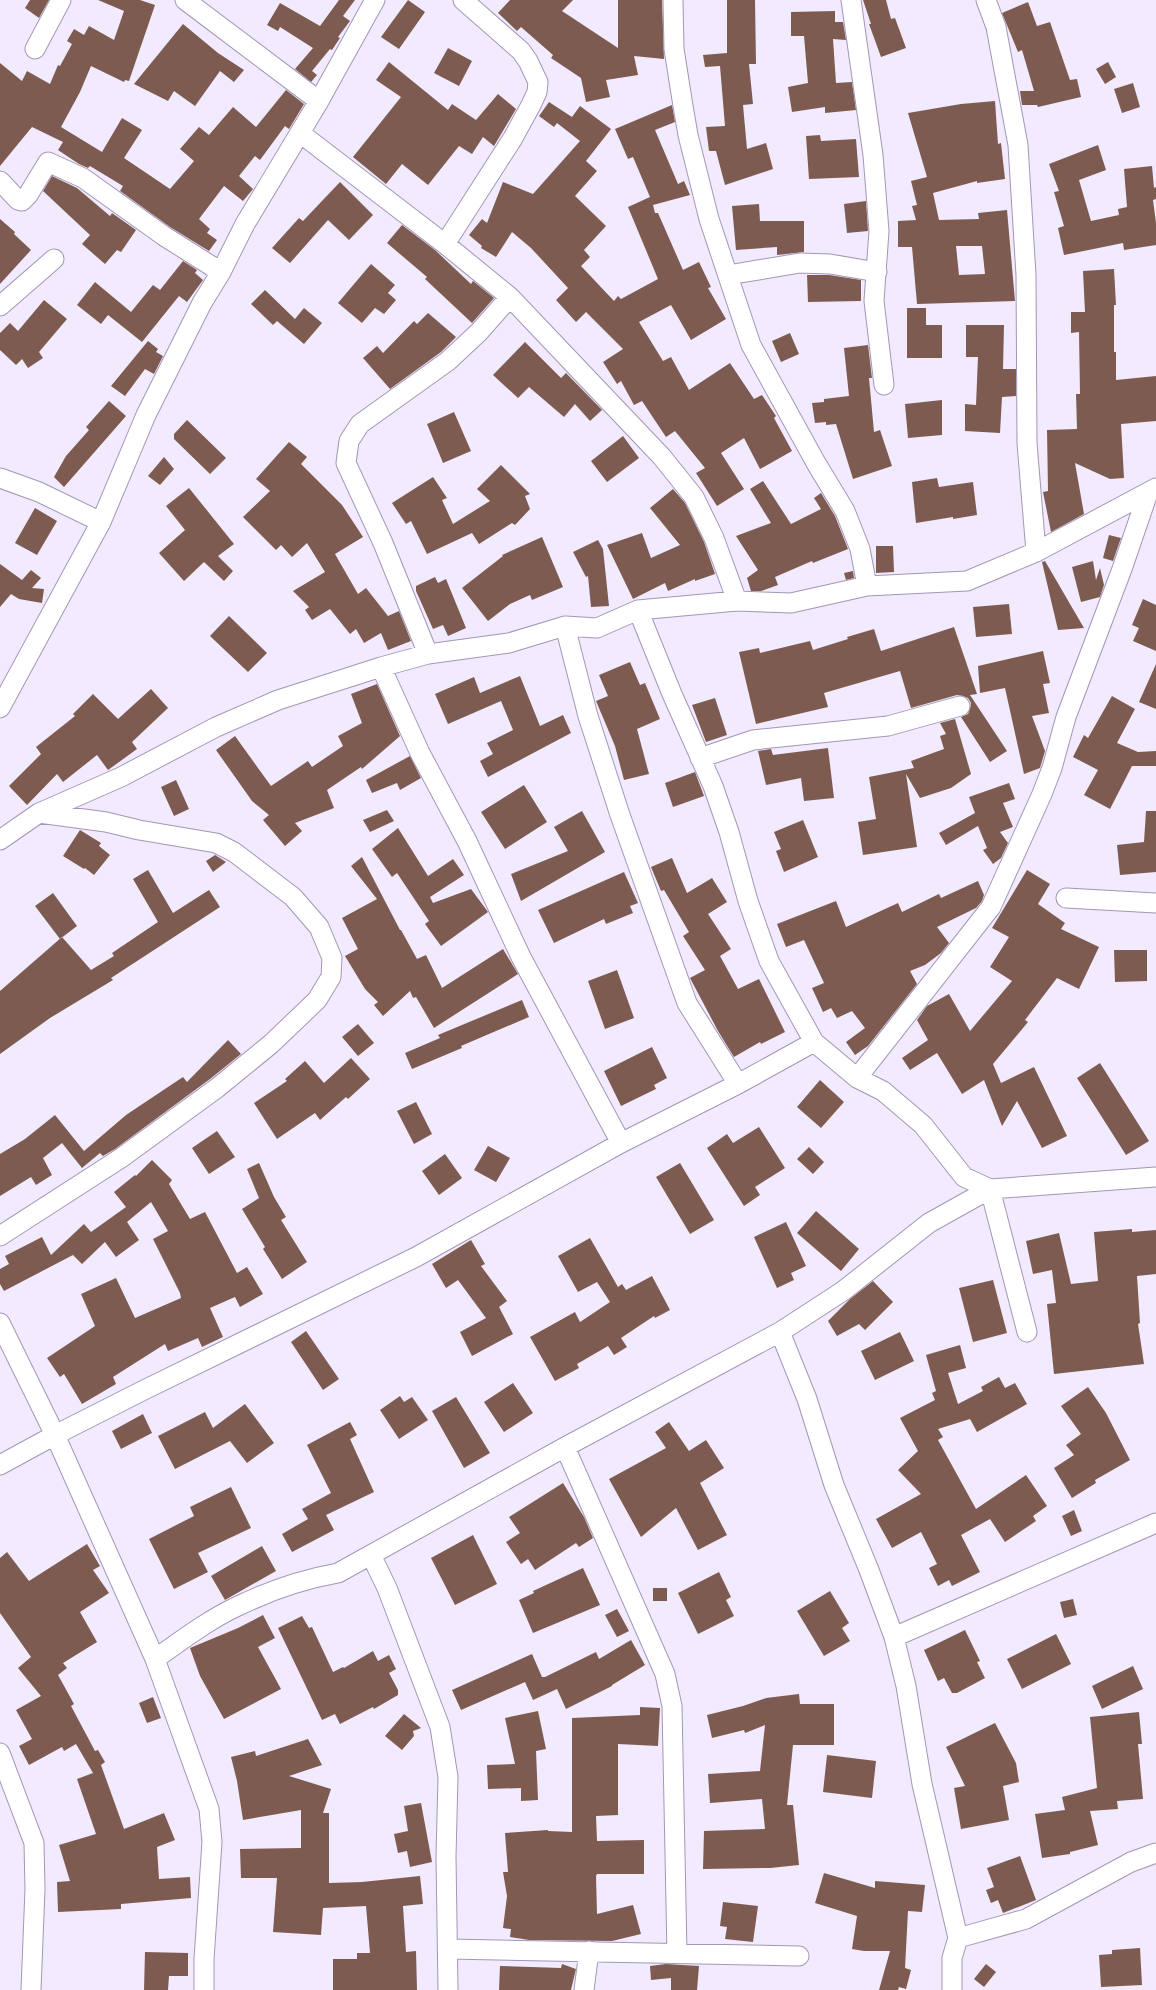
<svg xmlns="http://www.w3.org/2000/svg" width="1156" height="1990" viewBox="0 0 1156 1990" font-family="'Roboto Condensed',sans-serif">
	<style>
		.building { fill: #7e5b51; fill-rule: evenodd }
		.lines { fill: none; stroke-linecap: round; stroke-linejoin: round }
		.minor-casing { stroke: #a396b6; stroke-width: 21 }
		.minor { stroke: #fff; stroke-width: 19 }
	</style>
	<rect width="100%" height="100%" fill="#f2eaff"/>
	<path class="building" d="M30,0h19l-10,18 -14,-10z
		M98,0h42l15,5 -26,76 -4,-1 -1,2 -33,-16 -11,26 -19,35 41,25 20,-34 20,12 -18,28 46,31 24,-28 -14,-12 19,-22 10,8 24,-28 23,20 30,-37 18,14 -15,25 -4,-3 -25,34 -5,-4 -16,20 14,13 -10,12 -19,-15 -25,33 11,10 -3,4 10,7 -8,11 -39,-24 -50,-36 3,-5 -33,-20 -2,2 -9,-4 -21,-14 5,-8 -31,-15 -32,39v-103l22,18 5,-10 23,13 8,-19 2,1 12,-22 -5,-3 7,-12 10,6 5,-9 25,14 10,-29z
		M339,0h16l-12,16 7,5 -12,16 2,1 -8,12 -2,-1 -18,22 5,4 -6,7 -16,-13 18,-21 -33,-21 -2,4 -11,-6 13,-22 40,23z
		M408,0l17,12 -26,37 -18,-12z
		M510,0h63l-11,11 56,37v-48h44l2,59 -30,-3 4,19 -32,5 4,17 -24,5 -5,-24 -30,-20 2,-3 -32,-28 -4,4 -19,-18z
		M727,0h28l1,64h-7l4,40 -10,1 4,44 19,-6 7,26 -48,16 -9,-34h-7l-3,-24 19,-1 -5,-60 -15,1 -2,-12 24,-2z
		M863,0h23l5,19 4,-1 11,30 -25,9 -12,-33h2z
		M1028,2l9,24 13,-4 20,58 7,-1 4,18 -43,10 -1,-2h-15l-2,-14h14l-12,-41 -4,2 -16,-39z
		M835,11v11h8l3,18 -13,-1 3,44 16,-1 4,28 -31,3v-6l-33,5 -4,-25 20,-4 -4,-47h-13v-24z
		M183,24l35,29 26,17 -10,12 -14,-11 -25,35 -21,-15 -6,10 -34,-17z
		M448,48l24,13 -13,25 -25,-13z
		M389,62l59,48 4,-6 24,16 22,-26 18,15 -22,37 -11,-9 -11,17 -13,-8 -31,39 -26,-21 -16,20 -33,-27 48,-60 -25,-17z
		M1108,62l8,15 -11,7 -9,-15z
		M1133,83l7,24 -18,6 -8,-24z
		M995,101l3,43 3,-1 4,36 -28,4v-2l-44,12 6,27 40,-1 -1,-6 29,-3 8,91 -98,3 -5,-57h-14v-26l18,-1 -4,-14 5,-1 -6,-24 16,-4 -19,-64 53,-9zM956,246h26l3,28 -26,1z
		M549,102l23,15 8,-11 31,23 -25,32 11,10 -22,25 31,30 -22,24 6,7 -9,9 33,35 4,-5 3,3 37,-20 -30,-72 22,-10 -17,-40 -5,2 -13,-30 57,-24 3,17 -20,8 23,54 6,-3 6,14 -37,10 2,8h3l25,57 16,-8 12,25 -3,1 18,31 -35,21 -20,-35 -32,17 24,39 8,-4 18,33 41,-27 24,36 8,-4 14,21 -2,2 18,33 -32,18 -16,-31 -23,15 23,36 -27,17 -21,-33 9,-5 -30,-37 -9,6 -24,-36 -8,4 -13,-24 -4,3 -14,-22 20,-13 -37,-37 -10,10 -20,-22 12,-12 -37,-40 -19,-16 -16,25 -15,-9 1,-2 -13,-11 13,-16 5,4 16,-41 30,12 47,-53 -23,-18 -3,4 -15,-11z
		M820,135l1,6 35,-2 3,38 -50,2 -3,-43z
		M1098,145l8,25 -27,10 12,41 28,-6 -1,-6 9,-2 -3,-38 28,-3 2,22 2,-1v12l-3,1 3,23v22l-32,5 -1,-7 -59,12 -6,-27 6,-2 -10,-34 5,-1 -10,-27z
		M52,176l25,12 33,28 2,-3 24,17 -15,22 -4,-2 -12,14 -23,-20 8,-9 -47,-44z
		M340,182l33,33 -24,25 -21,-20 -38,43 -18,-15 27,-30 4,3z
		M866,201l2,30 -21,2 -3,-29z
		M759,204l1,17h44v31l-27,3v-8l-41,3 -4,-44z
		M0,219l15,13 -1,2 17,16 -31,34z
		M402,225l33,25 36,34 2,-3 21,17 -22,25 -47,-44 2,-2 -40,-34z
		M183,261l14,9 -2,3 8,7 -16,22 -8,-6 -37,46 -34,-27 -7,9 -24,-19 18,-23 36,30 22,-27 7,5z
		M371,264l24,21 -7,8 8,7 -12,14 -9,-6 -13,15 -24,-20z
		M1114,269l2,36h-2v47h2v28l40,-4v45l-35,3 3,54 -14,1 -35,-16 9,51 -33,18 -8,-40 5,-1 -1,-61 30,-1 -1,-35h4l-1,-62 -8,1v-21h14l-2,-41z
		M807,275h22l32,5v21l-53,1z
		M265,290l30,29 9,-11 18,15 -18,21 -27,-23 -4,4 -22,-21z
		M44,300l23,19 -28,33 4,6 -15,10 -6,-9 -6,6 -16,-15v-17l10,-10 8,8z
		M907,308h19v17h16v33h-35z
		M428,313l28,24 -15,15 -51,37 -27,-31 14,-12 6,7 31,-32 3,3z
		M966,325h38l-1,44h13v27l-14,1 -2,36 -35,-2v-27l11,1 2,-48h-12z
		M790,333l9,21 -18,8 -9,-21z
		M148,341l10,8 -2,3 7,4 -9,18 -9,-5 -20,27 -14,-10z
		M525,342l36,36 5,-5 36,37 -12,11 -15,-17 -11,13 -35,-30 -11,11 -25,-23z
		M868,345l4,33h-3l5,54 6,-2 12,36 -39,13 -17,-55 -10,1v-3l-11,1 -3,-20 12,-1v-3l25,-3 -5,-48z
		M942,400v35l-34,3 -3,-34z
		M109,401l17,15 -62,71 -10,-10 12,-21 23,-26 -3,-3z
		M454,412l17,39 -28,12 -16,-39z
		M187,420l39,38 -16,16 -36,-35v-5z
		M623,436l16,22 -32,24 -16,-21z
		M289,442l18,15 -6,7 41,41 21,32 -28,17 23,40 8,-6 22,28 11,-5 12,30 -23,9 -7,-17 -17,10 -8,-14 -6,5 -20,-25 -18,11 -7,-10 4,-3 -16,-16 32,-19 -18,-29 -15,14 -11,-12 -5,5 -33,-33 27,-26 -14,-12z
		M164,457l10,12 -14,16 -12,-9z
		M501,465l29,29 -5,2 5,13 -15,16 -3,-2 -33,21 -7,-11 -45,21 -16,-33 -5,3 -14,-21 41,-26 14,21 -5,2 11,24 37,-23 -13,-12z
		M937,478l2,9 34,-5 4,33 -24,4v-2l-37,6 -4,-41z
		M763,481l28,43 30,-15 -7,-11 7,-5 14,23 13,33 -35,14 -1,-2 -37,16 3,8 -17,6h-10l-4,-13 11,-8 -22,-34 35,-13 -21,-34z
		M189,488l45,56 -16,12 15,15 -9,10 -20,-19 -20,19 -25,-28 26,-23 -19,-24z
		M673,489l12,14 19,39 11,32 -20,7v-2l-27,12 -3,-8 -32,16 -26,-54 35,-12 9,25 29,-13 -30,-37z
		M35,508l22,13 -20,34 -22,-12z
		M1109,535l12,3 -8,23 -10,-3z
		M542,537l21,50 -31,13 -2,-5 -20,9 -22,17 -26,-33 41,-32 -1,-1z
		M598,540l5,9 6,57 -18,1 -3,-31 -2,1 -13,-25z
		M876,546h17l1,26 -18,1z
		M1045,561l39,67 -26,2 -16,-68z
		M1093,561l3,19 4,-12 4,17 -4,12 -19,5 -9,-35z
		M0,564l22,16 9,-10 10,8 -9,10 12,1 -2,14 -23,-4 -8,-5 -11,13z
		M853,571l1,7 -8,2 -2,-7z
		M435,577l3,6 8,-4 20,49 -18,8 -5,-11 -10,4 -17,-38v-5z
		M1143,599l13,6v46l-23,-10 6,-13 -7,-3z
		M1009,604l3,30 -36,3 -3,-30z
		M229,616l38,37 -19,19 -38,-36z
		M954,627l23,67 -7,1 37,56 -17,11 -29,-45 7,-3 2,-5 1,-6 -3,-5 -5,-2 -6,-1 -46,13 -11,-37 -76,22 4,14 -72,17 -17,-72 20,-4 1,5 50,-12 3,9 35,-11 -1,-2 27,-8 7,22z
		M1043,651l7,32 -7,1 6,29 -17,3 13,35 -5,17 -16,6 -19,-86 -25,5 -2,-27z
		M630,662l10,23 5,-2 15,36 -23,10 12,45 -25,6 -9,-34 -19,-45 12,-5 -9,-21z
		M1156,664v45l-17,-7z
		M520,676l20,50 23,-11 8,18 -83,44 -8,-16 13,-7 -6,-11 26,-13 -12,-29 -53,23 -13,-30 39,-17 6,16z
		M377,684l23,52 -38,33 -1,-2 -34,23 7,18 -39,15 7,8 -17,15 -22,-26 6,-5 -17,-14 -36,-51 19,-14 36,50 37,-25 4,6 31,-21 -5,-10 24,-13 -11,-29z
		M151,689l17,19 -36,34 5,7 -29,21 -11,-15 -34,27 -6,-8 -30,31 -18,-19 32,-32 -5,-7 39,-31 -2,-2 20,-20 25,25z
		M1112,696l23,13 -18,34 21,9 18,-1v15h-24l-22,43 -26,-14 14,-25 -25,-13 11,-22 4,3z
		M715,698l12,37 -21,7 -14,-37z
		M955,719l16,55 -20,14 -31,10 -14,-24 11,73 -54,8 -5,-33 18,-3 -7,-42 45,-9 -3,-7 33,-12 -4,-13 6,-2 -6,-11z
		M828,748l6,50 -30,3 -3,-23 -35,7 -8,-34 13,-2 2,6z
		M410,756l11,22 -21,12 -3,-7 -25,10 -6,-13z
		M695,772l9,24 -31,11 -8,-24z
		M176,780l13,29 -15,7 -13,-29z
		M1009,783l6,16 -12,4 10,24 -13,5 8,11 -7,15 -8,6 -10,-14 4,-2 -9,-22 -32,19 -7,-12 36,-20 -6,-16z
		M524,785l23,37 -42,27 -24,-37z
		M387,810l7,11 -24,11 -7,-12z
		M582,811l23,41 -84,49 -10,-27 57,-23 -14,-24z
		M1146,811h10v61l-36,3 -3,-30 27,-3z
		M803,820l15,37 -34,15 -8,-21 5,-2 -7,-17z
		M398,828l30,48 25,-17 11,16 -34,22 3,6 38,-14 17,23 -47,34 -16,-22 4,-3 -32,-48 -5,4 -20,-28z
		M80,830l21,13 -2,3 11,9 -16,20 -9,-7 -1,1 -21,-13z
		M215,855l11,7 -13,10 -7,-11z
		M362,857l38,73h1l16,29 9,-4 16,33 61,-39 15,25 -84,54 -18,-31 -3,1 -3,-7 -27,25 -9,-11 4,-3 -13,-13 -20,-33 13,-7 -16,-31 35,-19 -26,-33z
		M672,858l15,35 25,-15 15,24 -19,12 23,35 -11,7 18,33 21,-10 26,53 -24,12 -1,-2 -26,15 -16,-26 -28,-53 15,-8 -22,-34 6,-4 -25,-42 -3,1 -10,-24z
		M148,870l25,43 36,-23 11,17 -109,71 2,2 -63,38 -50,36v-63l62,-54 29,33 23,-14 -2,-3 46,-31 -25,-43z
		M1027,870l23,14 -12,20 27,19 -4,6 38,18 -20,42 -22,-11 -32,42 3,2 -35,42 8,19 33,-16 33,69 -25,12 -25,-47 -15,25 -18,-46 -22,14 -25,-41 -27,17 -8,-12 26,-18 -11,-20 10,-14 22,-12 21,37 42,-50 -22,-14 19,-30 -17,-9z
		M624,872l14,31 -8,3 3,7 -27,11 -2,-5 -50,24 -16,-33z
		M978,881l6,14 -2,6 -6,7 -39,19 12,16 -8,10 -16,12 -15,6 7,13 -49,62 -13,9 -9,-13 19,-14 -13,-17 -15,7 -6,-10 -8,4 -11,-24 12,-5 -20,-43 -18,7 -9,-23 59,-23 10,26 52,-24 4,9 37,-18 2,4z
		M53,893l24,33 -17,13 -25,-33z
		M1114,950h33v31l-32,1z
		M617,970l17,48 -29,11 -17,-48z
		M522,1000l7,17 -68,29 1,2 -50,21 -7,-16 35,-15 -2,-3z
		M358,1024l16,19 -16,13 -16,-19z
		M228,1040l13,14 -31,25 -95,70 -12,7 -3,-3 -18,15 -20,-25 -19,15 9,17 -16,10 -5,-8 -31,19v-42l25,-15 30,-24 29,36 42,-36 57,-38 4,5z
		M652,1047l15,31 -13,7 2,4 -35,17 -17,-35z
		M351,1058l19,21 -22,20 -2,-2 -26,23 -5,-7 -38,26 -23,-36 33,-22 -2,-2 20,-18 19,22z
		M1100,1063l49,78 -23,14 -49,-77z
		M820,1080l24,22 -23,26 -24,-21z
		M416,1102l16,32 -18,10 -17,-33z
		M759,1127l26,41 -30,19 5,8 -16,11 -37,-58 20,-14 6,9z
		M217,1131l18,26 -26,17 -17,-26z
		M488,1146l22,12 -14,24 -22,-12z
		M809,1147l15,15 -11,12 -16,-15z
		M445,1154l17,24 -23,17 -17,-24z
		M152,1160l20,20 -3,4 21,35 15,-7 32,61 10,-6 16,27 -23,13 -5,-10 -25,11 13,29 -21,10 -4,-9 -30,13 -3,-7 -52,33 3,7 -34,20 -18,-30 -4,3 -13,-19 48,-32 -14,-32 35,-16 19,40 46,-20 -1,-5 -27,-54 15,-8 -17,-29 -24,20 12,18 -23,17 -11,-15 -23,22 -9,-9 -69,36 -4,-7v-15l9,-5 -4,-8 37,-19 9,18 33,-31 7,8 35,-25 -12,-15 21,-17 1,1z
		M259,1163l15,34 12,20 -5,3 26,42 -25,17 -19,-30 2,-2 -23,-38 17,-11 -12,-29z
		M680,1163l34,57 -24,14 -34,-57z
		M816,1211l43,38 -18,22 -44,-38z
		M786,1222l20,44 -15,7 3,7 -17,8 -23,-51z
		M1132,1229v3l24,-2v44l-19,2 3,47 -2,1 6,40 -90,10 -7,-70 9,-1 -4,-33 -19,4 -7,-33 33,-8 12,51 27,-3 -4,-49z
		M590,1238l28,49 4,-3 4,6 26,-14 18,34 -15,8 -1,-2 -33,22 6,9 -13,8 -6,-9 -31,18 2,4 -24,13 -25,-44 45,-25 5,10 30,-20 -13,-20 -19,10 -20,-36z
		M471,1240l14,24 -4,2 26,35 -8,6 14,27 -41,22 -12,-24 26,-14 -28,-38 -12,8 -14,-24z
		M993,1280l14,53 -34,9 -14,-54z
		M873,1281l20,21 -28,28 -6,-6 -22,12 -9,-15 22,-22z
		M306,1331l33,48 -16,11 -32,-48z
		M900,1332l14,29 -39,19 -14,-29z
		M960,1345l6,23 -18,5 10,31 25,-13 -2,-4 18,-10 6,11 10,-5 12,21 -50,28 -7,-13 -32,10 5,8 -5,3 38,69 50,-34 21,31 -14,10 3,5 -31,21 -15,-23 -29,16 19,37 -28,14 -3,-6 -11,6 -9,-18 8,-4 -16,-32 -29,16 -16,-29 45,-25 -23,-24 20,-19 -18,-33 35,-18 -3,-7 4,-2 -10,-36z
		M513,1383l20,30 -29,19 -20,-30z
		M1088,1387l18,26 24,47 -35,20 1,3 -24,15 -18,-30 20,-13 -8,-10 15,-11 -20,-28z
		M400,1396l4,6 8,-5 16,23 -29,19 -19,-29z
		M456,1397l34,56 -26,15 -32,-57z
		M245,1404l29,39 -27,20 -17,-22 -55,28 -17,-33 47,-24 8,16z
		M143,1414l9,19 -31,16 -9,-18z
		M350,1422l7,13 -7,4 24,53 -48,23 8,15 -42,22 -10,-18 26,-15 -6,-10 29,-16 -24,-48z
		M669,1422l20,29 17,-11 18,28 -24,15 27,52 -29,15 -22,-42 -35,29 -32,-58 57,-31 -11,-16z
		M563,1483l21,34 9,21 -14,9 -3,-4 -41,27 -7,-11 -7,5 -15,-22 14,-9 -11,-16z
		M231,1487l20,41 -53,25 10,19 -34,17 -25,-50 45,-23 -4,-9z
		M1074,1510l8,21 -11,5 -9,-20z
		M473,1535l24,49 -42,21 -24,-47z
		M87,1544l13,22 -7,4 16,23 -29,19 17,30 -34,21 4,5 -9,7 16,29 -3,2 24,45 3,-1 7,12 -4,3 23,64 40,-16 11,27 -18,7 2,32 31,-2 1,21 -70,6v5l-63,3 -1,-30 13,-1 -11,-36 37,-11 -19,-55 16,-6 -17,-29 -12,7 -2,-4 -33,18 -10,-19 13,-7 -16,-29 25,-14 -23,-28 13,-11 -31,-44v-55l7,-6 22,29z
		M262,1546l14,25 -51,29 -14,-24z
		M583,1568l17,37 -67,28 -14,-33 15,-7 -1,-2z
		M719,1572l12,25 -5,3 8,16 -36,18 -20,-41z
		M653,1588h14v13h-14z
		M830,1591l19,32 -7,5 8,13 -26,15 -27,-45z
		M1073,1599l4,16 -13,3 -4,-16z
		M617,1609l12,22 -12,6 -12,-22z
		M263,1615l12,23 -17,9 23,42 -57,30 -24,-43 -10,-28 48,-20z
		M302,1616l7,12 3,-1 21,45 10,-5 1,1 29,-17 5,10 11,-6 7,14 -7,4 9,17v5l-24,14 -1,-2 -33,17 -5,-10 -13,6 -44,-92z
		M965,1630l15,31 -3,1 8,16 -28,15h-5l-8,-15 -6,3 -14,-31z
		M1056,1634l15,30 -49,25 -15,-30z
		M631,1640l14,25 -33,20v1l-46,23 -9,-20 -24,11 -8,-18 -64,28 -9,-20 80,-36 10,23h3l51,-25 3,7z
		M1133,1666l10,23 -41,20 -10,-23z
		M799,1694l1,10h34v41h-41l-6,60h6l6,60 -29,3 -67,1 1,-38 61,-2 -3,-30 -52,4 -2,-29 52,-3 5,-46 -20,8 -1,-3 -32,8 -5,-23 36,-9 23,-8z
		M153,1697l8,21 -14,5 -8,-20z
		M640,1707l20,1 -2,38 -40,-2v71l-22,1 1,25 47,-1v34h-47l-1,2 1,38 36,-9 8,29 -29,7 -83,-1 -19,-3 1,-8 -8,-1 4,-32 -4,-24h5l-3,-39 43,-3v1l24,1v-114l68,-3z
		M538,1711l8,38 -10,2 2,49 -17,1v-13l-33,1 -1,-24 28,-1 -10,-46z
		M1139,1712l3,32h-4l5,55 -26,2 1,8 -28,2 8,34 -28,7v2l-28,4 -7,-44 30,-4 -3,-13 35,-9 -7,-71z
		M404,1714l17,14 -8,3 1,5 -12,14 -17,-14z
		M995,1723l21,40 3,19 -16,4 6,34 -48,9 -7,-41 11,-2 -19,-39z
		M308,1739l14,26 -33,11 42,13 -8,24h6v70l33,-1 58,-6 3,28 -20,2 3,46 10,-1 1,39h-84v-31h24v-6h13l-4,-47 -43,2 -2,27 -48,-3 4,-54h-36l-1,-29 61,-1v-38l-58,10 -6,-39 -6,-24 24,-6 1,5z
		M827,1755l49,6 -4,37 -49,-6z
		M421,1803l11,59 -22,5 -3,-16 -9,2 -4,-19 14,-3 -4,-25z
		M1020,1856l16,44 -33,13 -5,-13 -7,3 -5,-13 8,-3 -7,-19z
		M824,1873l51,15v-7l50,4 -3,27 -14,-1 -3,57 6,2 -5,19 -7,-2 -1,3h-19l11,-39h-26l-12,-2 5,-33 -42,-13z
		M723,1902l35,4 -5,36 -28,-3 2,-12 -7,-1z
		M1140,1948l2,37 -41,2 -2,-32 13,-1v-4z
		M145,1952l43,1v23h-19l-1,14h-24z
		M562,1964l14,5 -5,21h-72l1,-24 61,2z
		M666,1964l33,2 -2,24h-26v-12l-20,2 -1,-14z
		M986,1964l10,8 -12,15 -10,-8z"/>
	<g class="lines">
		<g class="minor-casing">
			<path id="minor" d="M185,0l134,101
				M673,0l1,49 9,57 5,29 21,84 42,126 65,118 29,48 15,38 7,37
				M851,0l22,155 6,76 -5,70 10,84
				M986,0l10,27 22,118 8,130 1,168 9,109
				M35,49l26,-49
				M300,133l145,111 65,53 152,160 32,40 20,41 23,63
				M0,181l18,19 4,1 6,-6 20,-33 35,16 81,58 57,36
				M445,244l68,-106 18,-33 6,-13 1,-10 -10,-21 -7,-10 -58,-51
				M728,275l72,-12 30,1 47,8
				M0,306l54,-47
				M0,478l39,14 62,30
				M638,610l34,84 41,92 16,46 19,69 21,60 45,81 43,36 26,13 40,34 41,52 26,12 166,-12
				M565,626l23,90 32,99 67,188 51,81
				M428,654l-45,-111 -37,-80 3,-22 11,-17 88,-63 31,-29 31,-35
				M381,667l39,86 47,88 54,116 100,186
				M0,708l101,-186 45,-107 56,-112 19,-31 24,-48 74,-123 56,-101
				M700,758l53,-18 135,-14 72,-20
				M0,840l39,-27 82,-36 95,-50 62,-27 103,-33 47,-13 81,-11 56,-17 32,2 41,-18 99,-9 54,2 76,-17 100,-5 69,-29 120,-64
				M1066,898l90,5
				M857,1078l134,-171 51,-113 10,-26 14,-51 56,-148 26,-76
				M0,1236l121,-78 96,-70 54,-44 46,-44 14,-23 1,-19 -13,-31 -26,-30 -59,-45 -18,-9 -77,-13 -33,-8 -67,-9
				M0,1323l55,112 100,224 54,150 3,33 -8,117v31
				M780,1332l27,67 27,86 35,85 25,67 12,49 16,98 36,154 -6,20v32
				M565,1447l100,227 7,32 5,247
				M0,1465l55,-30 91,-46 270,-132 205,-114 117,-59 76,-42
				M371,1555l16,33 53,139 8,50 -2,79 2,134
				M894,1637l262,-114
				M155,1659c27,-19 53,-39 83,-53 31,-15 66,-27 100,-33l227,-126 215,-115 63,-41 86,-68 61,-34 37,143
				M0,1753l34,90 1,46 -4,101
				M958,1938l68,-19 105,-57 25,-9
				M448,1949l351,7
				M584,1990l5,-39"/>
		</g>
		<use href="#minor" class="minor"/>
	</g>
</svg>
